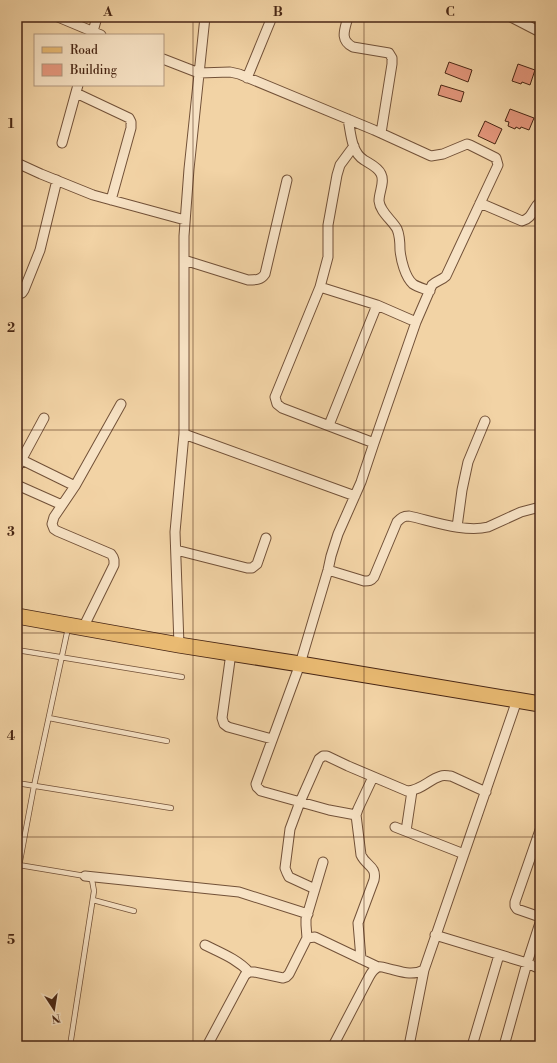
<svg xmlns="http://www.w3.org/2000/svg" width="557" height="1063" viewBox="0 0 557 1063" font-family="'Libre Bodoni',serif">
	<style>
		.building { fill: #e7997f; stroke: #482614 }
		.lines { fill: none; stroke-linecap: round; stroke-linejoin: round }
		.service-casing { stroke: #725138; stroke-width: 6 }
		.minor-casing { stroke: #725138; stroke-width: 11 }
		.primary-casing { stroke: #482614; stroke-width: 17 }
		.service { stroke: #f7e2c4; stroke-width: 4.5 }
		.minor { stroke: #f7e2c4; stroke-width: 9 }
		.primary { stroke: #e9ba72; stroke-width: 15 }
		.grid { fill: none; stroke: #482614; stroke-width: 1; stroke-opacity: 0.55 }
		.neatline { fill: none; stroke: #482614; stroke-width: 1.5 }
		.grid-label { font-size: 13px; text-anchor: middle; font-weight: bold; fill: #482614 }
	</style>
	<rect width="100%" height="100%" fill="#f2d3a5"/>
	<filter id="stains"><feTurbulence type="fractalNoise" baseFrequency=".005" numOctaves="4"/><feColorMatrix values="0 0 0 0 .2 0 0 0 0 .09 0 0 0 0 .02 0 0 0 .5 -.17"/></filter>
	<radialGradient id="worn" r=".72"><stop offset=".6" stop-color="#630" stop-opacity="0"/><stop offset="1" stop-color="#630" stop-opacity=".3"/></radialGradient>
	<path class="building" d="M449,62l23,8 -4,12 -23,-9z
		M518,64l17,6 -5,15 -8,-3 -1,2 -9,-3z
		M441,85l23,7 -3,10 -23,-7z
		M510,109l24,9 -5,12 -8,-3 -1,2 -4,-2 -1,2 -7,-3 1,-4 -4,-1z
		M485,121l17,8 -7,15 -17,-8z"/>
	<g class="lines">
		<g class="service-casing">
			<path id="service" d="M17,650l165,27
				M49,718l118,23
				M17,783l154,25
				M19,865l66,11 7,4 2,11 -24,155
				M17,877l17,-91 34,-158
				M93,900l41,11"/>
		</g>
		<g class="minor-casing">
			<path id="minor" d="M58,17l43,18
				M348,17c-3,12 -9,23 5,30l36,6 3,5v6l-11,69
				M511,17l29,15
				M92,35l5,-18
				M163,59l36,14 31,-1 9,2 135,56 57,26 12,-2 24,-10 3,1 26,13 2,7 -52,111c-4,4 -10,5 -14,9l-16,37 -42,121 -13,39 -23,52 -7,22 -3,14 -28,94 -44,120 1,3 4,4 68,19 27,5
				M247,78l25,-61
				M76,93l53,25 2,4v6l-20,72
				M348,119c3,14 3,33 16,41 6,4 14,7 17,14 4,8 -2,18 -2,27 1,11 13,19 18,28 3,7 3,14 3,21 1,10 5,27 13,34 4,3 12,5 17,7
				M62,143l16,-58
				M354,146l-14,19 -3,10 -9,50v32l-8,30 -45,110 2,7 5,4 92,35
				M17,163l24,11 52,21 92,25
				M480,203l42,18c11,-3 10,-12 18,-19
				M184,260l64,20c8,0 13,0 17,-6l22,-94
				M320,287l57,18 39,17
				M17,292l2,2 3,-1 2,-3 16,-40 17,-70
				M329,425l48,-120
				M184,434l171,62
				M22,460l53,26
				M17,468l27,-50
				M17,485l45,20
				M457,527l5,-37 6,-28 17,-41
				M176,550l71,18h5l5,-4 9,-26
				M328,570l36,11c5,0 7,0 10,-4l23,-55c4,-4 6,-6 12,-6 23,5 56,17 79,11l33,-15 19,-5
				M83,628l31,-63v-5l-1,-3 -2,-3 -54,-23 -3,-2 -2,-5 2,-7 21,-31 46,-82
				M179,645l-4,-113 9,-98v-198l5,-67 16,-152
				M231,653l-9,65 2,6 4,3 44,12
				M395,827l69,27
				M540,830l-25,72v4l2,3 23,8
				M406,831l6,-40
				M85,876l154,16 69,22
				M315,889l-26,-12 -2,-4 -2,-5 5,-39 10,-27 19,-43 4,-3h4l21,10 59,25c15,-1 21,-11 34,-15 3,-1 7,0 10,0l35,16
				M435,935l92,28 13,6
				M307,938l-1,-13v-6l17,-57
				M205,945c16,8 32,14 44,27
				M361,959l-3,-36 16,-43c3,-14 -8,-14 -13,-25l-5,-40 2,-6 15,-32
				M207,1046l38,-71 4,-3h5l29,6 3,-1 3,-3 18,-36 8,-1 63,30
				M333,1046l36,-69c2,-4 5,-8 9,-10 3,-1 8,1 12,2 12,3 22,7 34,1l93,-270
				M409,1046l15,-76
				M472,1046l27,-91
				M504,1046l23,-83 13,-40"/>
		</g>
		<g class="primary-casing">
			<path id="primary" d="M17,616l162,29 121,19 240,40"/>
		</g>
		<use href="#service" class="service"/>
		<use href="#minor" class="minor"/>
		<use href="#primary" class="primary"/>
	</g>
	<path class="grid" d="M193,17v1029M364,17v1029M17,226h523M17,430h523M17,633h523M17,837h523"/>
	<rect width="557" height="1063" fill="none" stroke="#f2d3a5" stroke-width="44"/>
	<rect x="34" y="34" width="130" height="52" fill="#f7e2c4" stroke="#b1977e"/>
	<rect x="42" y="47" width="20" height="6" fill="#e9ba72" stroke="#b1977e"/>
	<text x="70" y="54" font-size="12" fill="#482614">Road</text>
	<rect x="42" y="64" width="20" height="12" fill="#e7997f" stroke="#b1977e"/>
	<text x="70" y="74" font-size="12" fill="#482614">Building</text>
	<g transform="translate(54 1009) rotate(168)" stroke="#f7e2c4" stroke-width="3" paint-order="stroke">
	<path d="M0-3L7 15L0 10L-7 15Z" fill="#482614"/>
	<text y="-6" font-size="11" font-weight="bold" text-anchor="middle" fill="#482614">N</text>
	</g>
	<rect x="22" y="22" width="513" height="1019" class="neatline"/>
	<g class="grid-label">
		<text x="108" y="16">A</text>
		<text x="278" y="16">B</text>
		<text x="450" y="16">C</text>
		<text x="11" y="128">1</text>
		<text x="11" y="332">2</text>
		<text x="11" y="536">3</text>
		<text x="11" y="740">4</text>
		<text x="11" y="944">5</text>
	</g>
	<rect width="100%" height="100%" filter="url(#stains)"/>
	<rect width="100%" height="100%" fill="url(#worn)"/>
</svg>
